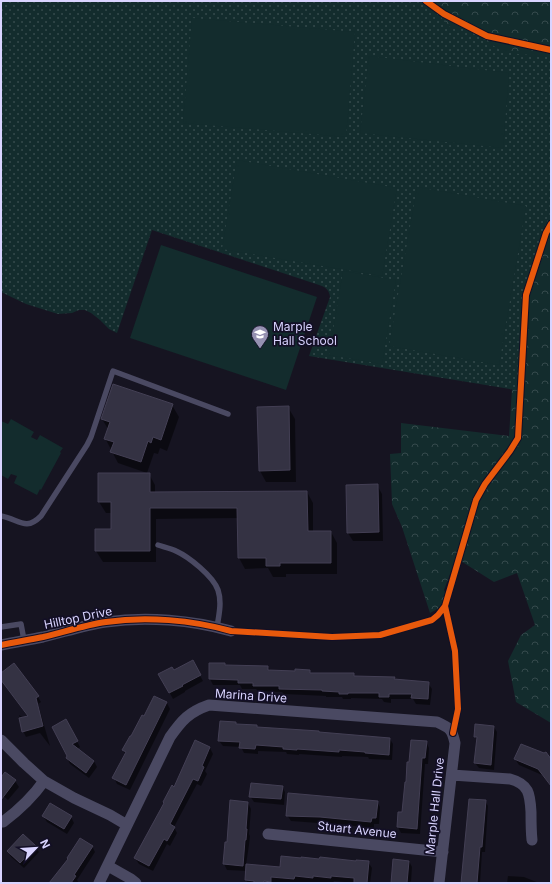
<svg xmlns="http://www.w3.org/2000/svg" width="552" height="884" viewBox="0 0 552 884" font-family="Inter,sans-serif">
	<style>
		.forest { fill: url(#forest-crowns) }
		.park { fill: url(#park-dots) }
		.garden { fill: #132c2d }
		.shadow { fill: #0007 }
		.building { fill: #343243; stroke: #433f54 }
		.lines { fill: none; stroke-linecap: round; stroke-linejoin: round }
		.lane { stroke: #4a4962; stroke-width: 5.5 }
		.street { stroke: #4a4962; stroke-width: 11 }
		.cycleway-casing { stroke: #130f26; stroke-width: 8 }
		.cycleway { stroke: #e8590c; stroke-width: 6 }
		.labels { text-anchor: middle; stroke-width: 3.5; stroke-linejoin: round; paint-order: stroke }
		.poi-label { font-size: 12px; fill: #d9d4ff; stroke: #130f26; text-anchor: start }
		.street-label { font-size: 12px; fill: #d9d4ff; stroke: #130f26 }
	</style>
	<defs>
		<pattern id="forest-crowns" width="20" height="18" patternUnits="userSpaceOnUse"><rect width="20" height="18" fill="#132c2d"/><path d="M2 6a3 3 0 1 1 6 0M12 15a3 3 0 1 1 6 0" fill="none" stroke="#354a4c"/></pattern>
		<pattern id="park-dots" width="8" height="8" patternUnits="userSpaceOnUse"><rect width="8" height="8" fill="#132c2d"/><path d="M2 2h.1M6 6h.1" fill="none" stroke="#354a4c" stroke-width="1.8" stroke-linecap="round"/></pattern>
	</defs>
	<rect width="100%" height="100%" fill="#161421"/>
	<path class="forest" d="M415,1h136v61l-54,-11 -57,-25z
		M551,211v512l-35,-21 -8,-41 13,-26 14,-10 -18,-52 -23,9 -38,-24 -12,32 6,12 -20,11 -28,-86 -10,-23 -2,-50 11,-1v-30l108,13 9,-141 24,-66z"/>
	<path class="park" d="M1,1h420l19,11 2,7 6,7 5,2 15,1 32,21 18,4 33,2v157l-7,16 -9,25 -12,40 -2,14 -5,82 -207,-34 21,-59c-1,-8 -5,-10 -11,-12l-167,-55 -35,103 -8,-4 -9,-9 -9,-7 -6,-3h-6l-7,3 -14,1 -32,-10 -25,-12z"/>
	<path class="garden" d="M192,18l163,14 -9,105 -163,-14z
		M369,56l140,17 -6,75 -143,-15z
		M237,160l160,28 -15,88 -160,-27z
		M417,187l109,19 -27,159 -110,-19z
		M161,245l156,52 -31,93 -156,-52z
		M343,271l53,9 -14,84 -53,-9z
		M11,419l23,13 -3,5 6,3 3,-5 23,13 -3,4 1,1 -20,37 -1,-1 -3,6 -23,-12 3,-7 -6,-2 -3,5 -7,-4v-54l7,3z"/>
	<path class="shadow" d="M172,405l7,12 -12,34 -7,-3 -2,6 -4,-1 -7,20 -29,-10 -13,-25 3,-9 -6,-10z
		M288,407l7,12 1,63h-30l-6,-11z
		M99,474h50l6,11v8l152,-1 6,11v29h18l6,11v31h-51v3h-13l-5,-9 -23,1 -6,-11 -1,-40 -82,1v43h-53l-7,-11 16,-21v-17h-6l-7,-11z
		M377,485l5,9 1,47h-30l-5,-8z
		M192,661l11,20 -18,10v1l-12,7 -13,-24 14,-4z
		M210,664h14l1,2 43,1 3,4 25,1 14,-1 1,3h43l1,3 39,1 1,2 33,3 4,6 -2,16 -14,-1 -3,-5h-22v4l-7,-1 -2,-3 -31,-1v1h-8l-1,-2h-16v-1l-42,-2 -2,-2 -24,-1 -2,-2h-14l-2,-4h-27l-3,-6z
		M1,674l37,23 3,5 -3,2 12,42 -10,-13 -14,4 -3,-6 -4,-16 15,10 -32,-44 -1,-2z
		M154,697l13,6 3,6 -40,81 -13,-6 -3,-6 12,-23 -3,-5 21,-33z
		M66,721l14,26 -3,2 17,12 3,6 -8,11 -19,-14 -3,-6 1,-2z
		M237,725l20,3 133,11 3,5 -1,16 -23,-1 -1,-2 -26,-1v1l-43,-3v1l-12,-1 -1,-2 -28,-1v3l-14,-1 -3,-6 -18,-1 -4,-5z
		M494,727l3,5 -3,38 -15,-2 -4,-5 3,-22 -3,-4z
		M195,742l15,6 3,6 -8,17 2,3 -6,12 -4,-2 -23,43 3,6 -7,13 -3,-2 -14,27 -14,-7 -4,-6 40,-70z
		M426,742l3,6 -1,16h-3l-5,70 -19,-1 -3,-6 5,-14 7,-50z
		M515,759l36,2v25l-9,-11 -23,-10z
		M1,772l3,3 1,-2 10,8 4,6 -11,13 -7,-6z
		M282,787l3,5 -1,13 -30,-3 -4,-6z
		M485,801l3,5 -3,46h-3l-2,31h-18z
		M377,802l3,5 -1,17h-5v4l-29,-3 -54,-4 -4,-6z
		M248,803l3,6 -2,25 1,2 -1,9 -3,20 35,3 87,-6 4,6 -2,15h-16l-20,-2 -1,2 -17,-1v1h-3l-16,-1v1l-23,-1v1h-26l-2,-3 1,-9 -20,-1 -3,-6 4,-21z
		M43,816l28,1 3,6 -7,11 -20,-12z
		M23,835l12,12 4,5 -15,16 -13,-11 -3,-6z
		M92,846l3,6 -18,28 2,3h-29z
		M409,861l3,6 -1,15 -1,-1v2h-18z
		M508,876l16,1 15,6h-32z"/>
	<path class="building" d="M113,384l60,20 -12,36 -8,-3 -2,6 -3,-2 -7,21 -31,-10 4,-10 -10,-3 6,-17 -9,-3z
		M289,406l1,64 -31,1 -2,-64z
		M98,473h52v19l157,-1 1,40h23v32h-51v3h-14v-8h-28l-1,-50h-87v43h-55v-22h16v-27h-13z
		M378,484l1,48 -32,1 -1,-48z
		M193,660l8,15 -19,10 1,1 -14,7 -11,-19 14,-7 2,3z
		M14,663l25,33 -3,2 7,28 -21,6 -3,-14 9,-2 -27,-36v-7z
		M209,663h16v2l43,1v4l27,1v-2l15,1v3h44v3l41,1 -1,2 35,3 -1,17 -17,-1 1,-4h-23v3h-10v-4h-31v1h-9v-2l-17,-1v-1l-43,-1v-3h-26v-3h-15v-3l-29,-1z
		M154,696l13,6 -41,83 -14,-7 14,-26 -4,-2 8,-14h1l11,-21 2,1z
		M66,719l12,22 -6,3 22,17 -8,12 -20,-15 1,-2 -15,-29z
		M220,721l16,1v2l21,1v2l62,4v1l71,6 -1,17 -24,-2v-1l-26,-2v2l-42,-3v1l-14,-1v-2l-27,-2 -1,4 -16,-1 1,-6 -22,-1z
		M475,724l19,2 -3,39 -17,-2 3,-26h-3z
		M195,740l15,7 -8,19 2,1 -6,14 -5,-2 -23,45 5,3 -8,14 -3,-2 -15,27 -15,-8 30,-55 -1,-1 9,-17 2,2z
		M411,740l16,1 -2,17h-3l-5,71 -20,-2 1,-15h4l3,-30h1l1,-20h2z
		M521,744l23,9 2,-1 5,7v27l-13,-17 -24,-10z
		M5,772l11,8 -15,20v-23z
		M251,783l32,3 -2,13 -32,-2z
		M288,793l90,8 -2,17h-4l-1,4 -51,-5 -34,-1z
		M469,799l17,1 -4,47h-2l-3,36h-16z
		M230,800l18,2 -2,27h1l-1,11h-1l-2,26 -20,-2 2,-22h2z
		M50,803l22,13 -8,13 -22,-13z
		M23,834l13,12 -16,17 -13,-12z
		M80,838l13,8 -19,29 2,1 -5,7h-22l19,-24 -1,-1z
		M281,856l20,2v-1l18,2 1,-2 36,4v-1l13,1 -2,22h-13v-5l-23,-2v2l-18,-2v2l-18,-2 -1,3 -23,-2v5l-7,-1 -1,2h-9v-2l-9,-1 1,-16 34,3z
		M393,859l16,2 -2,22h-16z"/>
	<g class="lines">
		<path class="lane" d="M1,516c18,3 24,16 40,0l46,-71 4,-8 22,-66 115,43
			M158,545c6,2 12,3 18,6 13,6 37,25 42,39 4,12 1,25 -1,37
			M1,627l20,-3 3,16"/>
		<path class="street" d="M1,645c14,-3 28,-5 42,-8 21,-5 42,-12 63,-15 40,-6 86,-2 125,9
			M1,740l23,23 20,18 30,17 36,17 17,10
			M452,775l58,4c19,5 20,15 21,33 0,9 0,19 1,28
			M3,822c16,-12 29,-24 41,-41
			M268,834l175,18
			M108,866l23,13 5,4
			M99,883l71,-146c12,-17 19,-25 39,-32l228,17c13,6 15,7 18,21l-16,140"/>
		<g class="cycleway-casing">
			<path id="cycleway" d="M426,1l18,13 43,22 64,14
				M445,606l10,45 3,58 -5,24
				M1,645c14,-3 28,-5 42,-8 21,-5 42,-12 63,-15 40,-6 86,-2 125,9l101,6 48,-2 52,-15 6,-5 7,-9 31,-106 9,-16 25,-33 8,-13 8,-143 20,-62 5,-9"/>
		</g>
		<use href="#cycleway" class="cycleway"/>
	</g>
	<defs>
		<g id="school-pin" transform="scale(0.9)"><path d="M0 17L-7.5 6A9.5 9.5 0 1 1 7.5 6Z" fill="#9591b1" stroke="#130f26"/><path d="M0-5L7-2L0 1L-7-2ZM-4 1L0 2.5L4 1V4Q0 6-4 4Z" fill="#fff"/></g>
	</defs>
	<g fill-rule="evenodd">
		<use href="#school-pin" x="260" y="334"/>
	</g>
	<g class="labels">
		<g class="poi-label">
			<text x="273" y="331">Marple<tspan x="273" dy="14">Hall School</tspan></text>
		</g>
		<g class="street-label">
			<text transform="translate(78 618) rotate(-12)" y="4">Hilltop Drive</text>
			<text transform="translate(251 696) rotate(4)" y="4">Marina Drive</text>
			<text transform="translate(435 806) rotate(-84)" y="4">Marple Hall Drive</text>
			<text transform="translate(357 830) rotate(6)" y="4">Stuart Avenue</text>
		</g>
	</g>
	<rect width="552" height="884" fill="none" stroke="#d9d4ff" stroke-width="4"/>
	<g transform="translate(36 848) rotate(65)" stroke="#130f26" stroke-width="3" paint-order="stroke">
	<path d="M0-3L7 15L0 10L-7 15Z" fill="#d9d4ff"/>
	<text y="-6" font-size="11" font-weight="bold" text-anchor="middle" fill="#d9d4ff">N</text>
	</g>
</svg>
